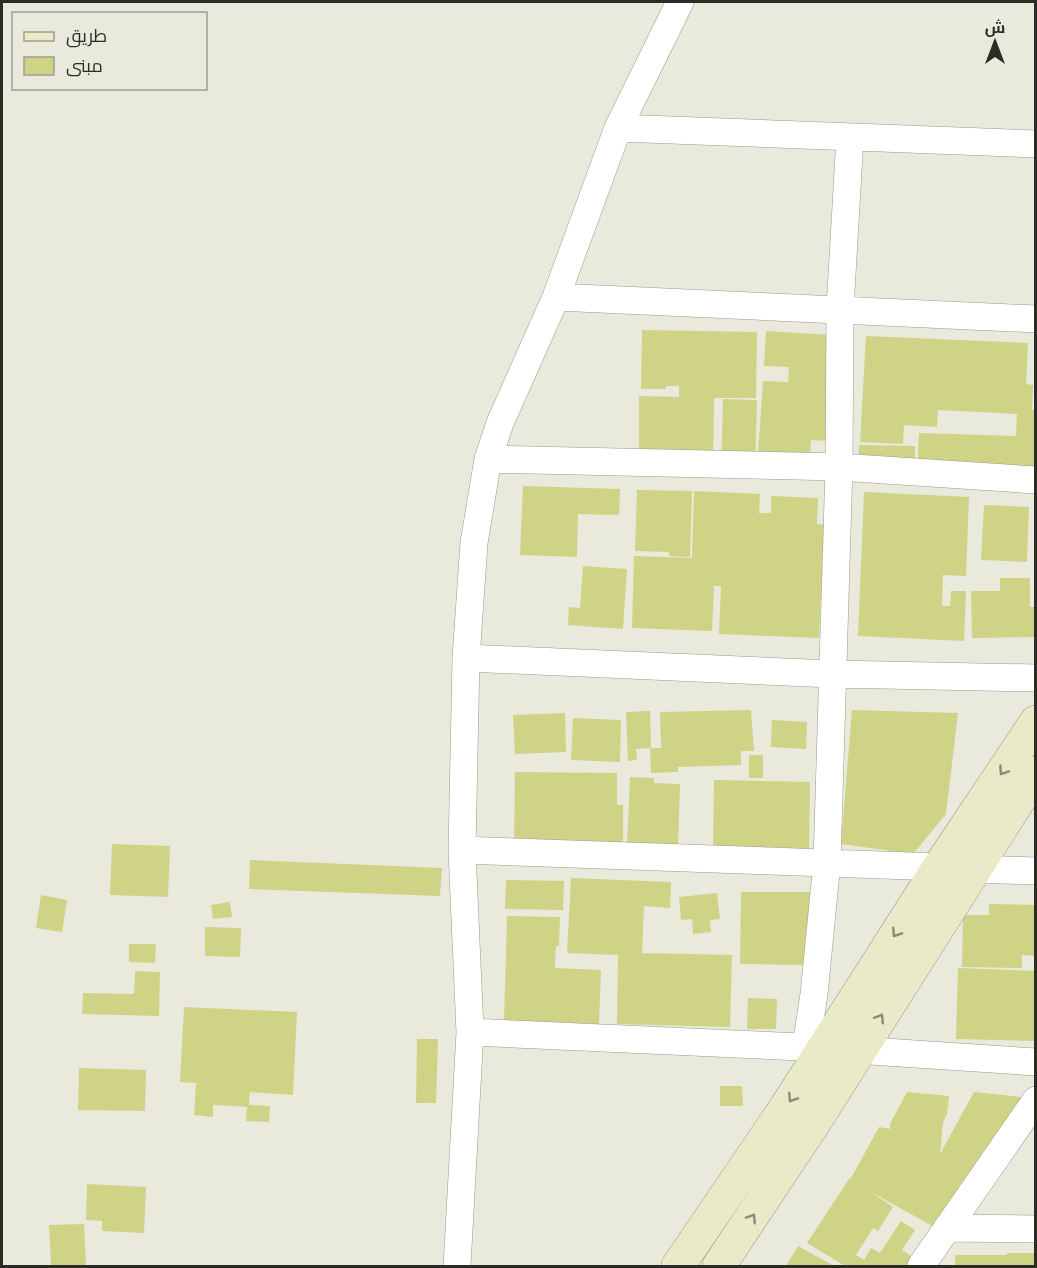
<svg xmlns="http://www.w3.org/2000/svg" width="1037" height="1268" viewBox="0 0 1037 1268" font-family="'Asap Condensed',Cairo,sans-serif">
	<style>
		.building { fill: #cfd386 }
		.lines { fill: none; stroke-linecap: round; stroke-linejoin: round }
		.street-casing { stroke: #989a8c; stroke-width: 28 }
		.secondary-casing { stroke: #989a8c; stroke-width: 34 }
		.street { stroke: #fff; stroke-width: 27 }
		.secondary { stroke: #e9eac8; stroke-width: 33 }
		.oneway { stroke: #8a8b78 }
	</style>
	<rect width="100%" height="100%" fill="#e9eadc"/>
	<path class="building" d="M642,330l115,2 -1,66h-42l-1,74 -74,-1v-75l40,1v-11h-13v3h-25z
		M766,331l66,4 -5,106 -16,-1 -2,32 -52,-3 6,-88 25,1 1,-15 -25,-1z
		M866,336l162,7 -2,41 7,1 -1,25h4v71l-119,-5 2,-43 97,3 1,-22 -79,-4 -1,17 -33,-2 -1,19 -43,-2z
		M723,399l34,1 -2,72 -34,-1z
		M859,445l56,1v26l-57,-1z
		M523,486l97,3 -1,26 -41,-1 -1,43 -57,-2z
		M637,490l55,1 -2,66 -21,-1v-4l-34,-1z
		M694,491l66,3 -1,19h12v-17l47,2 -1,26 7,1 -5,113 -100,-4 2,-48h-7l-2,45 -80,-3 2,-72 58,2z
		M864,492l105,5 -3,79 -23,-1 -1,31h8l1,-15h15l-2,50 -106,-5z
		M984,505l45,2 -2,55 -46,-2z
		M583,566l44,3 -4,60 -55,-4 1,-18 11,1z
		M1000,578h30v29h6v30l-64,1 -1,-47h29z
		M751,710l3,41h-13v14l-63,2v5l-27,1 -1,-25h11l-1,-36z
		M852,710l106,3 -12,101 -33,40 -72,-10z
		M650,711l1,37 -15,1 1,11 -9,1 -2,-49z
		M565,713l1,39 -51,2 -2,-39z
		M573,718l48,2 -1,42 -49,-2z
		M772,720l35,2 -1,27 -35,-2z
		M749,755h14v23h-14z
		M515,772l102,1v32h6v42l-109,-1z
		M630,777l24,1v5l26,1 -2,63 -51,-2z
		M714,780l96,2 -1,71 -96,-2z
		M112,844l58,2 -2,51 -58,-2z
		M250,860l192,8 -2,28 -191,-7z
		M571,878l100,4 -1,26 -26,-2 -2,47 90,2 -2,72 -113,-3 1,-69 -51,-2z
		M506,880l58,1 -1,29 -58,-1z
		M741,892h72l-1,73 -72,-1z
		M717,893l3,26 -10,1 1,12 -18,2 -1,-15 -11,1 -2,-23z
		M41,895l26,5 -5,32 -26,-4z
		M230,902l2,15 -19,2 -2,-14z
		M989,904l47,1v51l-14,-1v13l-60,-1 1,-52h26z
		M507,916l53,1 -1,29h-3l-1,22 46,2 -2,54 -95,-3z
		M205,927l36,1 -1,29 -35,-1z
		M129,944h27l-1,19 -26,-1z
		M958,968l78,3v70l-80,-2z
		M135,971l25,1 -1,44 -77,-2 1,-21 51,1z
		M748,998l29,1 -1,30h-29z
		M184,1007l113,5 -4,83 -43,-3 -1,13 21,1 -1,16 -23,-1 1,-14 -34,-2v12l-19,-2 2,-32 -16,-1z
		M417,1039h21l-2,64h-20z
		M79,1068l67,2 -1,41 -67,-1z
		M720,1086h22l1,20h-23z
		M907,1092l42,4 -2,18 -4,8 -3,32 34,-62 47,5 -3,28 -82,103 -65,-36 22,15 -15,24 -5,-3 -17,27 8,5 7,-12 9,5 21,-32 14,9 -13,20 23,16h-80l-38,-23 42,-64 1,1 29,-53 11,2v-5z
		M87,1184l59,3 -2,46 -42,-2v-10l-16,-1z
		M84,1224l2,41h-35l-2,-40z
		M798,1246l36,20h-48z
		M1007,1253h29v13h-81v-11h52z"/>
	<g class="lines">
		<g class="street-casing">
			<path id="street" d="M618,128l418,16
				M556,297l480,22
				M488,459l351,8 197,13
				M466,658l367,16 203,4
				M462,850l477,17
				M975,869l61,2
				M470,1032l354,16 212,14
				M806,1047l8,-53 13,-132 12,-395 1,-158 10,-172
				M947,1228l89,1
				M457,1266l13,-234 -8,-182 4,-192 8,-115 14,-84 12,-36 56,-126 62,-169 62,-126
				M921,1266l115,-166"/>
		</g>
		<g class="secondary-casing">
			<path id="secondary" d="M678,1266l108,-159 153,-240 97,-145
				M719,1266l93,-140 224,-353"/>
		</g>
		<use href="#street" class="street"/>
		<use href="#secondary" class="secondary"/>
	</g>
	<defs><path id="oneway-chevron" d="M-2-3.5L2.5 0L-2 3.5" fill="none" stroke-width="1.6" stroke-linecap="round" stroke-linejoin="round" transform="scale(1.5)"/></defs>
	<g class="oneway">
		<use href="#oneway-chevron" transform="translate(1003 771) rotate(124)"/>
		<use href="#oneway-chevron" transform="translate(896 933) rotate(123)"/>
		<use href="#oneway-chevron" transform="translate(880 1018) rotate(-58)"/>
		<use href="#oneway-chevron" transform="translate(792 1098) rotate(123)"/>
		<use href="#oneway-chevron" transform="translate(752 1218) rotate(-57)"/>
	</g>
	<rect width="1037" height="1268" fill="none" stroke="#2c2c27" stroke-width="6"/>
	<rect x="12" y="12" width="195" height="78" fill="#e9eadc" stroke="#9d9e94" stroke-width="1.5"/>
	<rect x="24" y="32" width="30" height="9" fill="#e9eac8" stroke="#9d9e94" stroke-width="1.5"/>
	<text x="66" y="42" font-size="18" fill="#2c2c27">طريق</text>
	<rect x="24" y="57" width="30" height="18" fill="#cfd386" stroke="#9d9e94" stroke-width="1.5"/>
	<text x="66" y="72" font-size="18" fill="#2c2c27">مبنى</text>
	<g transform="translate(995 42)" stroke="#e9eadc" stroke-width="4.5" paint-order="stroke">
	<path d="M0-4.5L10 22L0 15L-10 22Z" fill="#2c2c27"/>
	<text y="-9" font-size="16" font-weight="bold" text-anchor="middle" fill="#2c2c27">ش</text>
	</g>
</svg>
